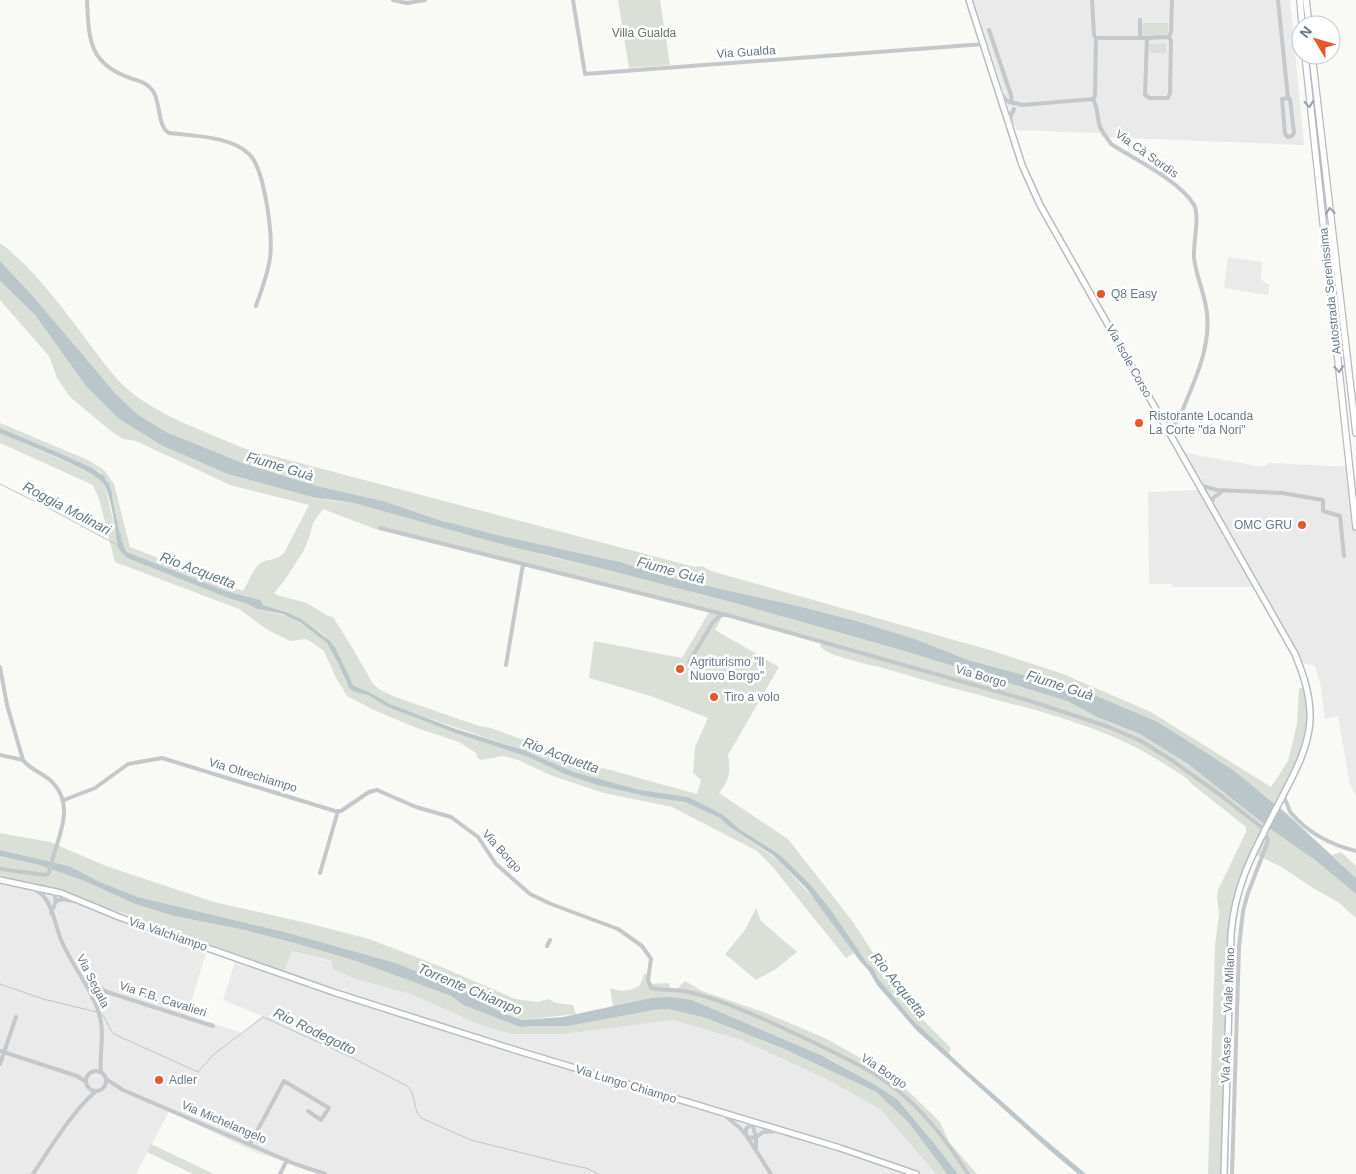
<svg xmlns="http://www.w3.org/2000/svg" width="1356" height="1174" viewBox="0 0 1356 1174" font-family="Arial,sans-serif">
	<style>
		.built { fill: #e9eae9 }
		.green { fill: #dae0d7; fill-rule: evenodd }
		.water { fill: #bac6ca }
		.lines { fill: none; stroke-linecap: round; stroke-linejoin: round }
		.stream { stroke: #bac6ca; stroke-width: 1 }
		.major-casing { stroke: #b7bcbf; stroke-width: 8 }
		.highway-casing { stroke: #b7bbbe; stroke-width: 8 }
		.minor { stroke: #c4c8cb; stroke-width: 4 }
		.major { stroke: #fff; stroke-width: 5 }
		.highway { stroke: #fff; stroke-width: 5.5 }
		.oneway { stroke: #95a1ab }
		.poi-dot { fill: #e4582b; stroke: #fff; stroke-width: 2 }
		.labels { text-anchor: middle; stroke-width: 5; stroke-linejoin: round; paint-order: stroke }
		.park-label { font-size: 12px; fill: #667962; stroke: #fff }
		.street-label { font-size: 12px; fill: #677987; stroke: #fff }
		.poi-label { font-size: 12px; fill: #677987; stroke: #fff; text-anchor: start }
		.water-label { font-size: 14px; font-style: italic; fill: #637a83; stroke: #fff }
	</style>
	<rect width="100%" height="100%" fill="#f9f9f6"/>
	<path class="built" d="M973,0h317l14,145 -202,-8 -2,-4 -84,-3z
		M1228,257l34,5 -1,18 8,5 -1,10 -44,-7z
		M1180,452l83,15 6,-4 85,4 2,17v311l-6,-10 -12,-69 -13,3 -4,-32 -6,-21 -17,-4 -42,-75h-84v-3h-23l-1,-92 53,-2z
		M0,880l43,7 164,63 -20,65 55,18 20,-17 -39,-16 14,-44 19,6 36,-11 39,11 27,18 50,13 72,32 85,9 108,-14 68,20 83,38 56,31 56,65h-612l-70,-22 -85,-41 -33,63h-136z"/>
	<path class="green" d="M618,0h42l10,65 -41,3z
		M1143,23h25v11l-2,3 -24,-1z
		M1166,43v10h-16l-1,-9z
		M0,243c35,27 62,64 88,99 12,15 23,32 37,45 32,29 78,43 118,61l452,119 7,-1 9,5 282,80 70,23 88,38 120,75 17,-26 9,-37 2,-36h8l3,34 -5,25 -27,59 -45,-35 -75,-49 -72,-30 -40,-13 -19,-3 -59,-16 -53,-21 -58,-18 -59,-15 -122,-27 -56,-17 -122,-27 -59,-15 -56,-19 -66,-15 -72,-22 -52,-19 -25,-12 -31,-19 -22,-21 -32,-36 -52,-63 -31,-33z
		M0,281l35,34 51,71 32,32 210,82 26,3 201,55 60,14 116,30 170,48 166,51 30,16 43,17 48,30 127,96 41,34v24l-18,-16 -25,-14 -33,-22 -26,-12 -21,61 -9,259h-16l7,-229 4,-31 -2,-17 1,-7 28,-58v-5l-53,-42c-8,-10 -20,-15 -30,-22 -62,-39 -133,-54 -203,-73 -26,-6 -51,-15 -77,-22 -12,-3 -57,-12 -63,-22l2,-5 -99,-26 -8,15 64,37 -51,88c3,17 2,24 -9,38l69,46 65,83 44,68 29,33 25,25 -2,6 -36,-34 -35,-42 -5,-10 -6,-5 -58,-80 -30,-29 -38,-24 -19,-16 -39,-18 -24,-2 -19,-4 -66,-18 -38,-17 -131,-45 -15,-6 -21,-12 -17,-7 -11,-25 -15,-23 -23,-17 -14,-7 -26,-8 -14,-8 -23,-6 -99,-39c-16,-24 -6,-58 -27,-80l-100,-44v-5l88,37 16,10 10,14 16,63 113,44c5,-8 9,-19 15,-26 7,-7 19,-4 26,-12l25,-48 -79,-20 -94,-44 -13,-2 -11,-7 -42,-35 -13,-19 -8,-22 -49,-56zM323,509l52,20 334,83 -27,46 -88,-17 -5,37 62,18 57,22 -13,29 -2,26 8,7 -4,14 -105,-29 -101,-37 -12,-2 -81,-28 -18,-8 -7,-6 -20,-35 -20,-32 -5,-1 -21,-13 -30,-8 -3,-2 10,-12 19,-29 6,-14 4,-15z
		M0,433l76,33 19,10 7,5 4,9 14,61 7,7 101,40 17,5 12,6 31,7 18,11 21,16 10,18 10,24 8,7 13,3 36,18 51,20 73,24 39,18 30,10 52,12 36,5 35,16 8,8 50,34 41,44 35,49 -8,5 -75,-93 -14,-14 -85,-44 -68,-14 -54,-18 -32,-15 -15,-4 -22,4 -3,-2 -2,-5 -17,-11 -45,-15 -40,-17 -27,-14 -11,-18 -12,-27 -14,-10 -5,-2 -15,2 -24,-12 -27,-20 -124,-47 -16,-63 -6,-14 -93,-42z
		M0,833l50,9 56,24 108,36 97,22 58,15 68,26 78,34 23,3 10,-3 8,4 17,2 3,9 -52,6 -22,-7 -45,-25 -61,-25 -104,-29 -154,-37 -38,-15 -31,-16 -69,-16z
		M1341,852l15,14v12l-24,-23z
		M0,856l39,9 43,15 53,24 39,12 71,14 53,14 61,18 92,34 12,9 57,22 15,-1h33l86,-16 14,-1 38,9 76,30 94,44 32,30 39,52h-11l-56,-65 -56,-31 -83,-38 -68,-20 -108,14h-53l-32,-9 -72,-32 -50,-13 -25,-11 -2,-8 -39,-10 -9,21 -158,-58 -82,-27 -43,-7z
		M756,908l5,13 36,31 -21,17 -20,11 -31,-26 20,-24z
		M644,974h5l-1,5 4,5 17,-1 1,5 7,1 8,-8 17,10 61,21 62,26 69,39 46,45 9,20 28,32h-19l-24,-31 -37,-44 -23,-15 -44,-25 -138,-59 -41,-2 -38,9 -3,-19c11,4 20,4 30,-3z
		M151,1144l63,30h-21l-46,-22z"/>
	<path class="water" d="M0,261l31,33 84,99 22,21 31,19 77,31 72,22 66,15 56,19 59,15 122,27 56,17 122,27 59,15 58,18 53,21 59,16 19,3 41,13 71,30 75,48 53,43 70,65v16l-41,-34 -47,-33 -80,-63 -48,-30 -43,-17 -30,-16 -166,-51 -170,-48 -116,-30 -118,-29 -143,-40 -41,-6 -85,-23 -65,-28 -45,-28 -32,-32 -51,-71 -35,-34z
		M0,428l59,25 33,15 12,8 7,14 10,51 6,11 99,39 34,9 3,5 26,8 14,7 27,21 11,19 11,25 17,7 21,12 66,25 70,22 48,21 66,18 48,7 34,17 19,16 38,24 30,29 21,26 37,54 6,5 5,10 35,42 51,48 79,70 43,36h-8l-31,-26 -130,-117 -40,-46 -8,-14 -9,-10 -54,-73 -32,-32 -46,-30 -8,-8 -35,-16 -36,-5 -52,-12 -30,-10 -39,-18 -73,-24 -67,-26 -20,-12 -13,-3 -6,-4 -12,-27 -10,-18 -26,-20 -18,-9 -26,-5 -12,-6 -17,-5 -101,-40 -7,-7 -2,-4c-3,-16 -6,-51 -15,-64 -8,-13 -84,-41 -103,-50z
		M0,850l69,16 31,16 38,15 154,37 104,29 61,25 45,25 21,7 40,-3 88,-19 19,-1 22,3 131,56 51,28 23,15 37,44 24,31h-11l-39,-52 -32,-30 -94,-44 -76,-30 -38,-9 -14,1 -86,16h-33l-15,1 -57,-22 -12,-9 -92,-34 -61,-18 -53,-14 -71,-14 -39,-12 -53,-24 -43,-15 -39,-9z"/>
	<g class="lines">
		<path class="stream" d="M108,482l4,13
			M0,484l56,28 63,34
			M120,533l3,13
			M326,638l9,10 18,38
			M0,984l43,15 58,14c7,7 6,16 15,22l82,37 15,-17 50,-38 90,41 54,28c10,8 5,23 14,32l50,22 95,24 20,4 13,6"/>
		<g class="major-casing">
			<path id="major" d="M969,0l53,165 18,40 255,449c9,22 16,43 15,67 -2,28 -16,53 -29,78 -23,45 -46,82 -50,135l-7,240
				M0,880l61,13 58,24 217,76 176,56 328,99 76,26"/>
		</g>
		<g class="highway-casing">
			<path id="highway" d="M1300,0l2,25
				M1306,0l3,25
				M1305,55l51,472
				M1312,55l44,378"/>
		</g>
		<path class="minor" d="M87,0c2,39 1,63 43,78 8,3 17,4 23,13 8,12 4,35 16,42 25,3 61,3 80,21 16,15 24,82 21,104 -2,16 -9,33 -14,48
			M393,0l14,3 18,-3
			M573,0l12,74 399,-30
			M1092,0l2,35 2,3 -1,58 -2,3c5,8 4,19 7,28 3,6 7,11 11,17 23,15 69,37 83,61 6,11 -1,38 0,53 2,18 11,36 13,55 4,38 -15,72 -28,106l-6,7 -6,4
			M1278,0l10,98 2,1 4,34 -2,3 -4,1 -3,-3 -3,-35 6,-1
			M989,30l22,65 1,8
			M1096,38h51l-2,57 5,3h18l2,-5 1,-52 -2,-4 2,-5 1,-32
			M1140,38v-18
			M1147,38l22,-1
			M1000,92l7,9 15,4 71,-6
			M1012,126l-2,-9 4,-8
			M1199,485l18,5 65,3 41,7v11l17,5 4,40
			M1211,507l2,-9 11,-8
			M380,528l347,87 300,85 82,27 32,14 32,20 46,33 46,36
			M689,662l24,-40 9,-8
			M506,665l17,-101
			M0,667l7,38 16,55c8,11 22,13 31,24 23,26 0,60 -5,89l-3,2 -46,-6
			M0,755l23,5
			M1282,796c6,5 5,12 9,17 17,20 41,32 65,38
			M64,800l31,-12 33,-24 34,-6 173,53h6l28,-19 8,-2 39,17 35,10 27,20 18,27 34,30 21,10 67,25 24,17 9,13 -3,21 3,8c11,3 23,1 34,3 43,10 90,33 130,52 28,14 58,27 82,47 28,22 52,54 71,84
			M320,873l18,-62
			M35,890c17,6 20,37 27,52 12,28 34,51 39,80 3,17 -2,34 0,50
			M56,901l7,-2 15,3
			M51,913l5,-12 -2,-9
			M547,946l3,-6
			M84,979l23,13 106,34
			M92,998l10,-6h5
			M0,1051l77,25 9,6
			M0,1064l16,-47
			M86 1081a10 10 0 1 1 20 0a10 10 0 1 1-20 0Z
			M106,1079l17,11 172,74 30,10
			M724,1115l15,12 7,8 25,39
			M746,1135v-6l6,-6 4,14v11
			M747,1137l8,1 8,-6 17,-1
			M250,1144l34,-63 45,27 -8,12 -13,-9
			M33,1174c18,-27 38,-61 63,-83
			M280,1174l7,-14
			M1232,1174l7,-227 4,-36 5,-18 20,-52 -2,-6 -2,-2"/>
		<use href="#major" class="major"/>
		<use href="#highway" class="highway"/>
	</g>
	<defs><path id="oneway-chevron" d="M-2-3.5L2.5 0L-2 3.5" fill="none" stroke-width="1.6" stroke-linecap="round" stroke-linejoin="round" transform="scale(1.25)"/></defs>
	<g class="oneway">
		<use href="#oneway-chevron" transform="translate(1309 104) rotate(85)"/>
		<use href="#oneway-chevron" transform="translate(1330 211) rotate(-97)"/>
		<use href="#oneway-chevron" transform="translate(1339 369) rotate(84)"/>
	</g>
	<g class="poi-dot">
		<circle cx="1101" cy="294" r="5"/>
		<circle cx="1139" cy="423" r="5"/>
		<circle cx="1302" cy="525" r="5"/>
		<circle cx="680" cy="669" r="5"/>
		<circle cx="714" cy="697" r="5"/>
		<circle cx="159" cy="1080" r="5"/>
	</g>
	<g class="labels">
		<g class="park-label">
			<text x="644" y="37">Villa Gualda</text>
		</g>
		<g class="street-label">
			<text transform="translate(746 52) rotate(-4)" y="4">Via Gualda</text>
			<text transform="translate(1147 154) rotate(35)" y="4">Via Cà Sordìs</text>
			<text transform="translate(1330 291) rotate(-96)" y="4">Autostrada Serenissima</text>
			<text transform="translate(1129 361) rotate(61)" y="4">Via Isole Corso</text>
			<text transform="translate(981 676) rotate(16)" y="4">Via Borgo</text>
			<text transform="translate(253 775) rotate(17)" y="4">Via Oltrechiampo</text>
			<text transform="translate(502 851) rotate(48)" y="4">Via Borgo</text>
			<text transform="translate(168 934) rotate(19)" y="4">Via Valchiampo</text>
			<text transform="translate(1229 980) rotate(-88)" y="4">Viale Milano</text>
			<text transform="translate(93 981) rotate(63)" y="4">Via Segala</text>
			<text transform="translate(163 999) rotate(18)" y="4">Via F.B. Cavalieri</text>
			<text transform="translate(1226 1060) rotate(-88)" y="4">Via Asse</text>
			<text transform="translate(884 1071) rotate(34)" y="4">Via Borgo</text>
			<text transform="translate(626 1084) rotate(17)" y="4">Via Lungo Chiampo</text>
			<text transform="translate(224 1122) rotate(23)" y="4">Via Michelangelo</text>
		</g>
		<g class="poi-label">
			<text x="1111" y="298">Q8 Easy</text>
			<text x="1149" y="420">Ristorante Locanda<tspan x="1149" dy="14">La Corte "da Nori"</tspan></text>
			<text x="1292" y="529" text-anchor="end">OMC GRU</text>
			<text x="690" y="666">Agriturismo "Il<tspan x="690" dy="14">Nuovo Borgo"</tspan></text>
			<text x="724" y="701">Tiro a volo</text>
			<text x="169" y="1084">Adler</text>
		</g>
		<g class="water-label">
			<text transform="translate(280 466) rotate(17)" y="5">Fiume Guà</text>
			<text transform="translate(67 508) rotate(28)" y="5">Roggia Molinari</text>
			<text transform="translate(198 570) rotate(21)" y="5">Rio Acquetta</text>
			<text transform="translate(671 570) rotate(15)" y="5">Fiume Guà</text>
			<text transform="translate(1060 685) rotate(18)" y="5">Fiume Guà</text>
			<text transform="translate(561 755) rotate(20)" y="5">Rio Acquetta</text>
			<text transform="translate(899 985) rotate(51)" y="5">Rio Acquetta</text>
			<text transform="translate(470 989) rotate(23)" y="5">Torrente Chiampo</text>
			<text transform="translate(315 1031) rotate(26)" y="5">Rio Rodegotto</text>
		</g>
	</g>
	<g transform="translate(1316 40) rotate(308)"><circle r="24" fill="#ffffff" stroke="#c2c9cf"/>
	<path d="M0-4L9 19L0 12L-9 19Z" fill="#e4582b"/>
	<text y="-8" font-size="14" font-weight="bold" text-anchor="middle" fill="#677987">N</text>
	</g>
</svg>
